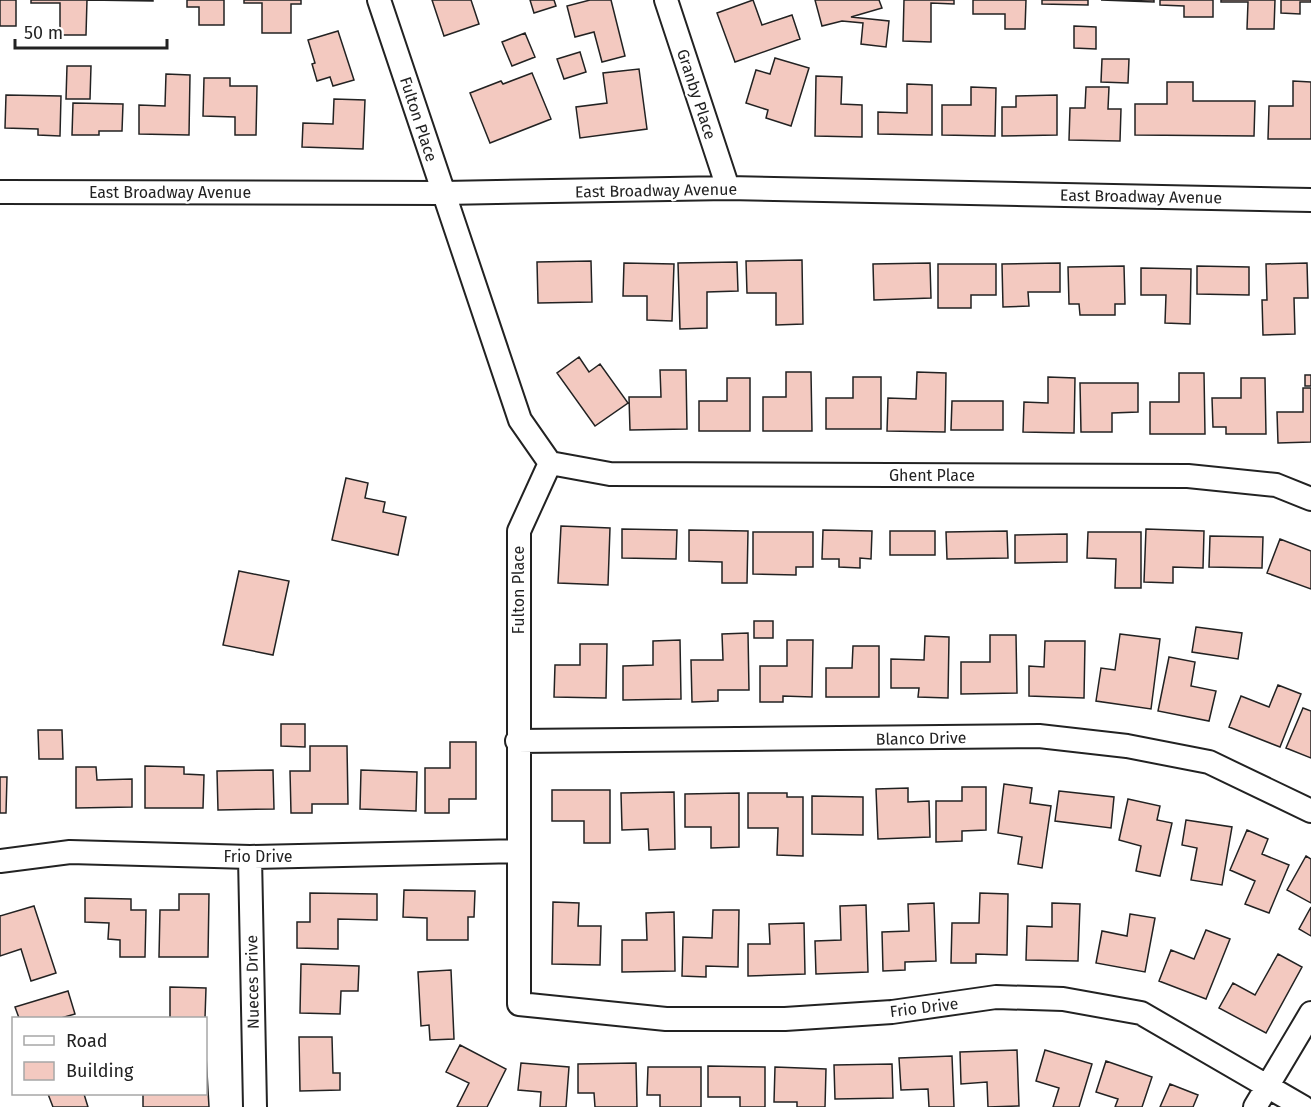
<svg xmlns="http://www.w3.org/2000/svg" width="1311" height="1107" viewBox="0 0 1311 1107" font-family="'Fira Sans',sans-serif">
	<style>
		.building { fill: #f3c9c0; stroke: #222; stroke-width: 1.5 }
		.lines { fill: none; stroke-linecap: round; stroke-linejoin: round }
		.minor-casing { stroke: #222; stroke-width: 26 }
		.minor { stroke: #fff; stroke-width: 22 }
		.labels { text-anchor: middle; stroke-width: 4.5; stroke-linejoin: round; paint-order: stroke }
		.street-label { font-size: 16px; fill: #222; stroke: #fff }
	</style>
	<rect width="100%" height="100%" fill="#fff"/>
	<path class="building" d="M0,0h16v26h-16z
		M31,0h122v1l-66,-1 -1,35h-26v-32h-29z
		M187,0h37v25h-25v-18h-12z
		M244,0h57v4h-10v29h-29v-30h-18z
		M432,0h39l8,24 -35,12z
		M530,0h24l2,6 -22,7z
		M590,0h21l14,56 -23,6 -8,-30 -19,5 -8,-31z
		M753,0l9,25 30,-10 8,24 -65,23 -18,-49z
		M815,0h64l3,8 -31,9 38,4 -3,26 -25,-3 2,-21 -21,-2 -20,5z
		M904,0h50v4l-23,-1v39l-28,-1z
		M973,0h53l-1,29h-20v-15h-32z
		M1042,0h46v5l-46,-1z
		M1101,0h53v2z
		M1160,0h53v17h-29v-11l-24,-1z
		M1221,0h54l-1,29h-27l1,-27h-27z
		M1281,0h30v2h-11v12l-19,-1z
		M1074,26l22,1v22l-22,-1z
		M338,31l16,49 -21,6 -3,-9 -13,4 -5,-17 3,-1 -7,-23z
		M525,33l10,24 -23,9 -10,-24z
		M580,52l6,20 -22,7 -7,-20z
		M775,58l34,10 -18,58 -25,-8 2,-8 -22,-7 10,-33 14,4z
		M1102,59h27l-1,24 -27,-1z
		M67,66h24l-1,33h-24z
		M639,69l8,60 -67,9 -4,-31 31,-4 -4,-30z
		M532,73l19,46 -61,24 -20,-50 31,-12 2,3z
		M166,74l24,1 -1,60 -50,-1v-29l26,1z
		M816,76l26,1 -1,27 21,1v32l-47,-1z
		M204,78h26v8h27l-1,49h-21v-18l-32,-1z
		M1293,81l18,1v57h-43l1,-33h24z
		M1167,82h26v19h62l-1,35 -119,-1v-31h32z
		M907,84l25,1v50l-54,-1v-22l29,1z
		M971,87l25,1 -1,48 -53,-1v-30h29z
		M1086,87h23l-1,22h13l-1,32 -51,-1 1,-32h15z
		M6,95l55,1 -1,40 -22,-1v-6l-33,-1z
		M1057,95v40l-55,1v-29h14v-11z
		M334,99l31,1 -2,49 -61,-2 1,-24 30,1z
		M73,103l50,1 -1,27h-23v4h-27z
		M802,260l1,64 -27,1v-32h-29l-1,-32z
		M591,261l1,41 -54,1 -1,-41z
		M737,262l1,29 -31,1v36l-27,1 -2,-66z
		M624,263l50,1 -2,57 -25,-1v-24h-24z
		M930,263l1,35 -57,2 -1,-36z
		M1060,263v29h-32l1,14 -26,1 -1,-43z
		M1307,263l1,35h-14l1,36 -32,1 -1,-35h5l-1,-36z
		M938,264h58v31h-25v13h-33z
		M1124,266l1,38h-10v11h-35l-1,-11h-10l-1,-37z
		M1197,266l52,1v28l-52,-1z
		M1141,268l50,1 -1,55 -25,-1 1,-28h-25z
		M579,357l10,15 11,-8 28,39 -33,23 -38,-53z
		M660,370h26l1,59 -57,1 -1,-33h32z
		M786,372h25l1,59h-49v-34h23z
		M917,372l29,1 -1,59 -58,-1 1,-33 28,1z
		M1179,373h25l1,61h-55v-32h29z
		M1305,375h6v11h-6z
		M853,377h28v52h-55v-31h27z
		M1048,377l27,1 -1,55 -51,-1 1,-30 24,1z
		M727,378h23v53h-51v-30h28z
		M1241,378h24l1,56h-40v-7h-13l-1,-29h29z
		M1080,383h58v29l-26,1v19h-31z
		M1303,388h8v54l-33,1 -1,-31h26z
		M952,401h51v29h-52z
		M346,478l22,5 -3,15 20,4 -2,10 23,5 -8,38 -66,-15z
		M561,526l49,2 -2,57 -50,-2z
		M622,529l55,1 -1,29 -54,-1z
		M1146,529l58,2 -1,37 -30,-1v16l-29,-1z
		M689,530l59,1 -1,52h-25v-21l-33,-1z
		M823,530l49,1 -1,28 -11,-1v10l-21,-1v-8h-17z
		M890,531h45v24h-45z
		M1007,531l1,27 -61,1 -1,-27z
		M753,532h60v35h-17v8l-43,-1z
		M1088,532h53v56h-26l1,-29 -29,-1z
		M1067,534v28l-52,1v-28z
		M1210,536l53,1 -1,31 -53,-1z
		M1280,539l31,12v38l-44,-16z
		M239,571l50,10 -16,74 -50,-10z
		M754,621h19v17h-19z
		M1196,627l46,6 -4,26 -46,-7z
		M748,633l1,57h-31v11l-26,1 -1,-42h32l-1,-26z
		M1120,634l40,5 -9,70 -55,-8 5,-33 14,2z
		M990,635h26l1,58 -56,1v-32h29z
		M925,636l24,1 -1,61 -30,-1 1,-9h-28v-29l33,1z
		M680,640l1,59 -58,1v-34l30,-1v-24z
		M787,640h26l-1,57 -29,-1v6h-23v-36h27z
		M1045,641h40l-1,57 -55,-2v-30l15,1z
		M580,644h27l-1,54 -52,-1 1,-32h25z
		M853,646h26v51h-53v-29h26z
		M1169,657l26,5 -4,24 25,5 -7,30 -51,-10z
		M1278,685l23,9 -21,53 -51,-20 12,-31 28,11z
		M1303,708l8,3v47l-25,-10z
		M281,724h24v23l-24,-1z
		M38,730h24l1,29h-24z
		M450,742h26v57h-27v14h-24v-45h25z
		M310,746h37l1,58h-36v9h-21l-1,-42h20z
		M145,766l39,1v7l20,1 -1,33h-58z
		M76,767h20l1,13 35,-1v28l-56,1z
		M273,770l1,39 -56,1 -1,-39z
		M361,770l56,2 -1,39 -56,-2z
		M0,777h7l-1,36h-6z
		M1004,784l28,4 -2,15 21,3 -9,62 -24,-4 4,-27 -24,-4z
		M962,787h24v43l-24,1v10l-26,1v-41h26z
		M908,788v14l21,-1 1,36 -52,2 -2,-50z
		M552,790h58v53h-26v-22h-32z
		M1059,791l55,6 -3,31 -56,-7z
		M674,792l1,57 -26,1 -1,-21 -26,1 -1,-37z
		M739,793v54l-28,1v-21h-26v-33z
		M748,793h39v4h16v59l-26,-1 1,-27h-30z
		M812,796l51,1v38l-51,-1z
		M1128,799l32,7 -3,14 15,3 -12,53 -24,-5 5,-25 -22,-6z
		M1186,820l46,7 -10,58 -31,-5 6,-32 -15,-3z
		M1247,830l21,9 -6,15 27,11 -20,48 -24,-9 10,-23 -25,-11z
		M1306,856l5,3v44l-24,-13z
		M404,890l71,1 -1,26h-6v23h-41v-22l-24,-1z
		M310,893l67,1v26l-39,-1v30l-41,-1v-26h13z
		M980,893l28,1 -1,61 -31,-1v9h-25l1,-40h27z
		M179,894h30l-1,63h-49l1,-47h19z
		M85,898l46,1v11h15l-1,47h-25v-17l-12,-1 1,-16 -24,-1z
		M553,902l26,1 -1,23h23l-1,39 -48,-1z
		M934,903l2,58 -31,1v8l-22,1 -1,-39 27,-1 -1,-27z
		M1052,903l28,1 -2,57 -52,-1 1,-34 25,1z
		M866,905l2,67 -52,2 -1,-33 26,-1 -1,-34z
		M34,906l22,67 -25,8 -10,-32 -21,7v-41v1z
		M1311,907v29l-12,-7z
		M713,910h26l-1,57 -32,-1v11l-24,-1 1,-39 29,1z
		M674,912l1,59 -53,1v-32h25l-1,-27z
		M1130,914l25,4 -10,54 -49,-9 6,-32 25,5z
		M804,923l1,51 -57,2v-32h22l-1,-20z
		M1206,930l24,9 -24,60 -47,-18 12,-31 23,9z
		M1278,954l24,13 -36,66 -47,-25 14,-25 22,12z
		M301,964l58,2 -1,25h-17l-1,23 -40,-1z
		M451,970l3,69 -24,1 -1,-15 -8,1 -3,-54z
		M170,987l36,1 -1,30h-35z
		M68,991l7,23 -14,4h-42l-4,-11z
		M299,1037h33l1,36h7v17l-40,1z
		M460,1045l46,24 -19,38h-30l12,-24 -23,-11z
		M1017,1050l2,56 -31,1 -1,-25 -26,2 -1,-32z
		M1045,1050l47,14 -13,43h-26l6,-19 -23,-7z
		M206,1055l3,52h-66v-13h63z
		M952,1056l2,51h-25l-1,-18 -27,1 -2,-32z
		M1106,1061l46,16 -10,30h-27l3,-8 -22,-7z
		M521,1063l48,4 -3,40h-26l1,-15 -23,-2z
		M636,1063l1,44h-42l-1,-14h-16v-29z
		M892,1064l1,34 -58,1 -1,-34z
		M708,1066l57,1v40h-25v-10h-32z
		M648,1067h53v40h-41v-12h-13z
		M775,1067l51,2 -1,38h-28v-5h-23z
		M1170,1084l28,11 -5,12h-33z
		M48,1094h36l4,13h-35z"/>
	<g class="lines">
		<g class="minor-casing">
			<path id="minor" d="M379,0l141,420 30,43 -31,68v473l147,15h119l107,-7 104,-15 67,2 78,14 162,94
				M666,0l62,188
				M0,192l444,1 284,-5 583,12
				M550,463l60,11 578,2 88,9 35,14
				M517,741l522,-5 88,10 82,16 102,49
				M250,857l5,250
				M0,861l70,-9 180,5 267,-6
				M1255,1107l56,-94"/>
		</g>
		<use href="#minor" class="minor"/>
	</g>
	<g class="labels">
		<g class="street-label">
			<text transform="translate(697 94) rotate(72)" y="6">Granby Place</text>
			<text transform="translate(419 119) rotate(72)" y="6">Fulton Place</text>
			<text transform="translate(656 190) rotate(-1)" y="6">East Broadway Avenue</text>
			<text x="170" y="198">East Broadway Avenue</text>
			<text transform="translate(1141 196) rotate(1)" y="6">East Broadway Avenue</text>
			<text x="932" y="481">Ghent Place</text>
			<text transform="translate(518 590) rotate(-90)" y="6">Fulton Place</text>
			<text transform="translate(921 738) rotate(-1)" y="6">Blanco Drive</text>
			<text x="258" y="862">Frio Drive</text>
			<text transform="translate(252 982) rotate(-91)" y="6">Nueces Drive</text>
			<text transform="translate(924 1007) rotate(-7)" y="6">Frio Drive</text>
		</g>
	</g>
	<rect x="12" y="1017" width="195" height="78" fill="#ffffff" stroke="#a7a7a7" stroke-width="1.5"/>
	<rect x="24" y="1036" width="30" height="9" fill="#ffffff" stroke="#a7a7a7" stroke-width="1.5"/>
	<text x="66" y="1047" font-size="18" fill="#222222">Road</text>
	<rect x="24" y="1062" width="30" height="18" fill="#f3c9c0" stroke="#a7a7a7" stroke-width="1.5"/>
	<text x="66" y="1077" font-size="18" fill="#222222">Building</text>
	<path d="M15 39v9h152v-9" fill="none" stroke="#222222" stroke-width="3"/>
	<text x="24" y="39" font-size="18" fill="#222222" stroke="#ffffff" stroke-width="4.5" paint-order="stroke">50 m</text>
</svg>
